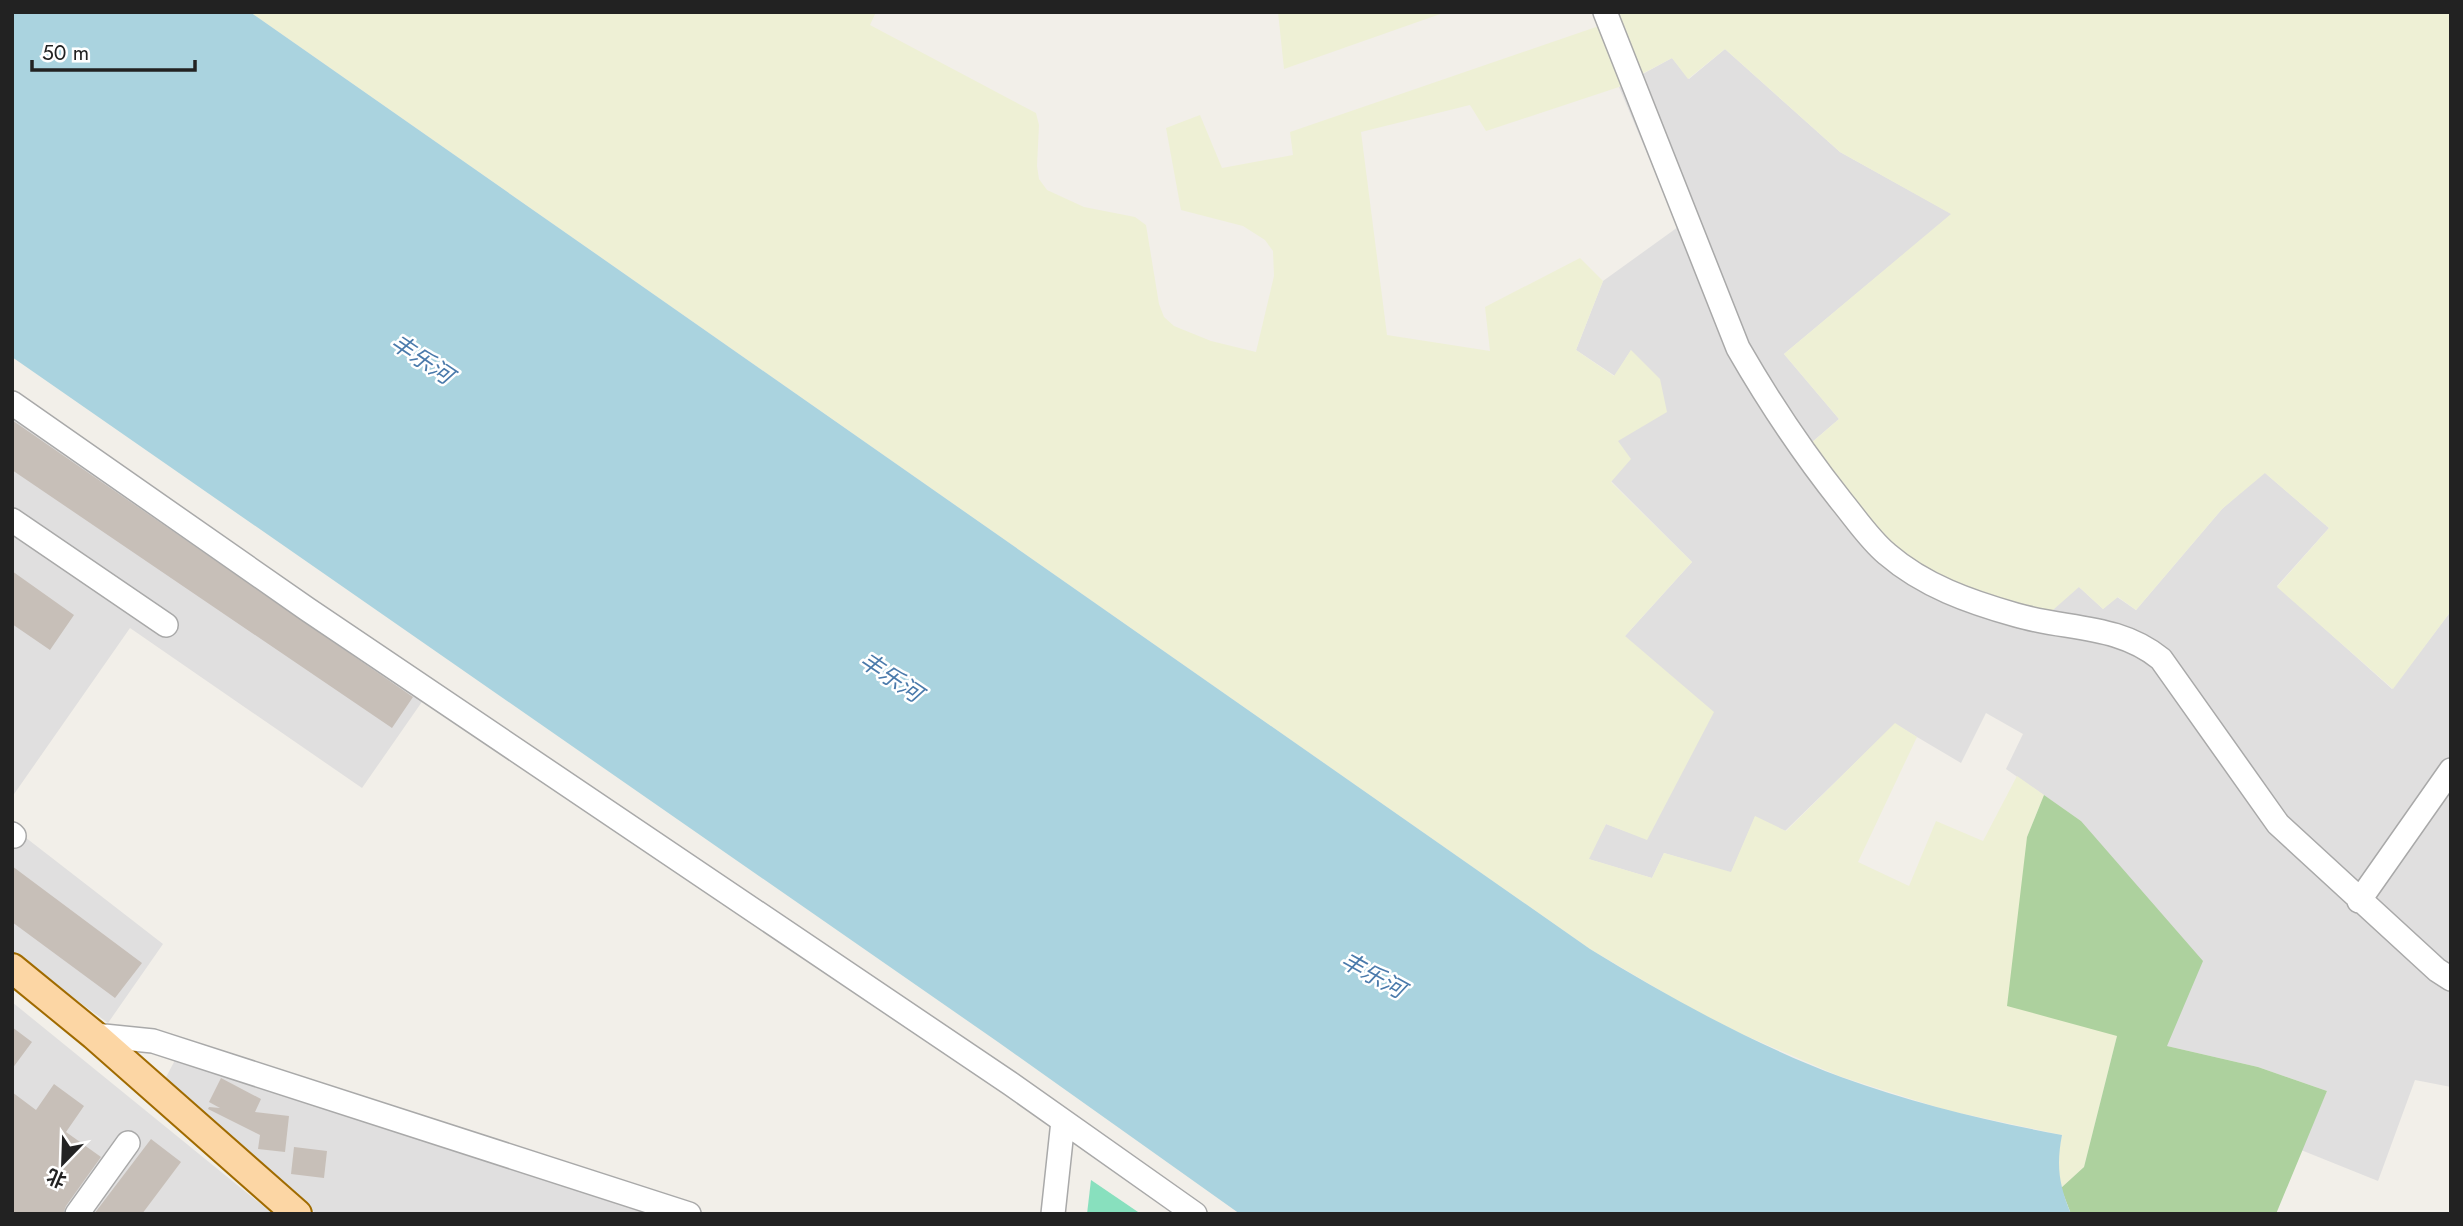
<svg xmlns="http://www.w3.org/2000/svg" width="2463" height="1226" viewBox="0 0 2463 1226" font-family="Jost,'Noto Sans SC',sans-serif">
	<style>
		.residential { fill: #e0dfdf }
		.farmland { fill: #eef0d5 }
		.forest { fill: #add19e }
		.pitch { fill: #88e0be }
		.water { fill: #aad3df }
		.building { fill: #c7bfb8 }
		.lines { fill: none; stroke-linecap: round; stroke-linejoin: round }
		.minor-casing { stroke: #a9a9a9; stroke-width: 26 }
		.major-casing { stroke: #a06b00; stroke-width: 32 }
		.minor { stroke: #fff; stroke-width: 23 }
		.major { stroke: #fcd6a4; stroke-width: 28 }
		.labels { text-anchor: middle; stroke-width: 5; stroke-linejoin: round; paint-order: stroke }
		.water-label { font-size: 23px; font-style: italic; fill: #4a7aab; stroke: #fff }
	</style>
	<rect width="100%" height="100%" fill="#f2efe9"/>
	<path class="residential" d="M1725,49l115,103 112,62 -168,140 55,65 -28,24 268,144 24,22 14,-12 19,13 86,-101 42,-37 65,56 -52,58 115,103 59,-78v476l-36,-7 -37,101 -77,-31 26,-59 -69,-24 -91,-21 -86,-225 -75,-52 17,-35 -37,-21 -25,50 -66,-39 -110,107 -30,-14 -24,56 -67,-20 -12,25 -64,-19 18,-35 41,15 -22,-203 67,-74 -81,-81 20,-131 -16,26 -39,-26 27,-69 75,-54 -59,-140 53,-29 17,21z
		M12,408l414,288 -64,92 -232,-160 -118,169z
		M12,827l151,117 -55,79 -96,-70z
		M12,1002l261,212h-261z
		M185,1041l414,138 107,35h-389l-154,-131z"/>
	<path class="farmland" d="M250,12h626l-6,13 166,88 3,12 -2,41 2,13 8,11 37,17 51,10 11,8 13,79 5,13 10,9 37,15 45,11 18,-76 -1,-25 -8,-11 -22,-14 -62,-16 -15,-82 34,-13 22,53 71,-13 -3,-23 309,-106 26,57 -6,4 -133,44 -16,-26 -109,27 26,203 103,16 -5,-44 95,-49 23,23 -27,69 38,26 17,-26 29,29 7,33 -49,29 13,18 -20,23 81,80 -67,74 89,76 -67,128 -41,-16 -17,35 63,19 12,-25 67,19 24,-56 31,15 109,-108 22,14 -59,125 51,24 27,-65 47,20 34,-65 27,19 -17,42 90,199 -33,131 -23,21 -4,-27 5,-26 -116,-25 -107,-34 -97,-42 -52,-26 -100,-59z
		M1278,12h168l-162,57z
		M1615,12h836v599l-58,78 -116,-102 52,-59 -64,-55 -43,36 -86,101 -18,-13 -15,12 -24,-22 -34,30 -60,-19 -92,-48 -83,-106 29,-25 -55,-65 167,-140 -111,-62 -115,-103 -37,30 -16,-21 -32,17z"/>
	<path class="forest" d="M2044,795l37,26 122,140 -36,85 91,21 69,24 -51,123h-205l-10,-26 23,-21 33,-131 -110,-30 20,-169z"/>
	<path class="pitch" d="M1091,1180l50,34h-54z"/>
	<path class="water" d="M12,12h238l1340,937c80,49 163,95 251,128 72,26 146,44 221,58 -6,31 -3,50 9,79h-831l-242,-172 -986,-685z"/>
	<path class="building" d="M12,420l401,277 -21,31 -380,-258z
		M12,571l62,44 -24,35 -38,-26z
		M12,866l130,97 -27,35 -103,-76z
		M12,1027l20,15 -20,27z
		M221,1078l40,21 -6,13 34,4 -4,36 -27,-3 2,-14 -52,-26 1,-2 11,1 -11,-6z
		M54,1084l30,22 -18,26 35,25 -35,49 -3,8h-51v-122l24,18z
		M151,1139l30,23 -39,52h-48z
		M294,1147l33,4 -3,27 -33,-4z"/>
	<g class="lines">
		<g class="minor-casing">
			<path id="minor" d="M1605,12l133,336c31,54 65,105 104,154 14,17 28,38 45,52 37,32 83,48 129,61 51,15 102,9 145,44l117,165 159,146 14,9
				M12,403l295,206 704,475 184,130
				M12,520l154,105
				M12,834l2,2
				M2359,901l92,-131
				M94,1035l59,6 536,173
				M77,1214l51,-71
				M1053,1214l10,-93"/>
		</g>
		<g class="major-casing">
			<path id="major" d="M12,968l82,67 203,179"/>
		</g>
		<use href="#minor" class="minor"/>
		<use href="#major" class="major"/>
	</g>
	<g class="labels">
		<g class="water-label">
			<text transform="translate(422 359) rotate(34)" y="8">丰乐河</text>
			<text transform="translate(891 677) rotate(34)" y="8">丰乐河</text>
			<text transform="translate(1373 975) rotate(29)" y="8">丰乐河</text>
		</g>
	</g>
	<rect width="2463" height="1226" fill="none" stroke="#222222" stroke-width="28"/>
	<g transform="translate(63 1163) rotate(203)" stroke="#ffffff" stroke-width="5" paint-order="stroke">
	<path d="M0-5L12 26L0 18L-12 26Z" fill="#222222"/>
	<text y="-10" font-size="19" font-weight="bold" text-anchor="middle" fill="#222222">北</text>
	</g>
	<path d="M32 60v10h163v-10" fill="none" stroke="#222222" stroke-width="3.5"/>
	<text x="42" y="60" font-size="21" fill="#222222" stroke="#ffffff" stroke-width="5" paint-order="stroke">50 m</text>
</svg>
